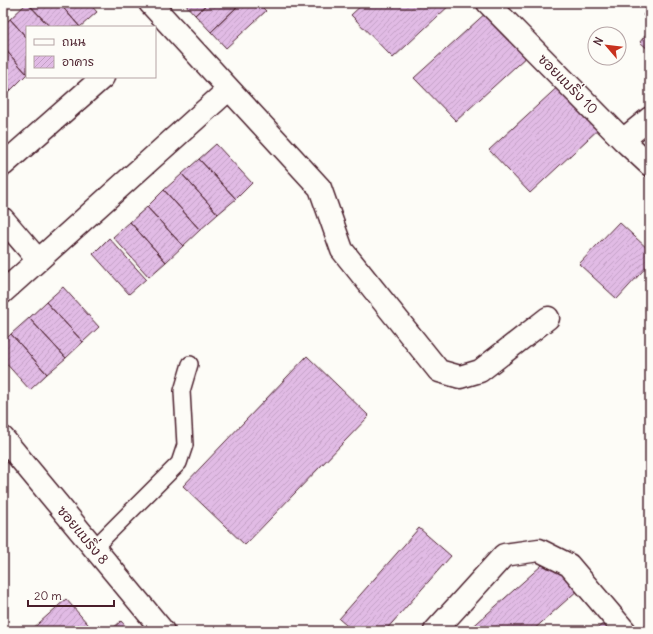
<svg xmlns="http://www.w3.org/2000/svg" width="653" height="634" viewBox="0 0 653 634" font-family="Delius,'Playpen Sans Thai',sans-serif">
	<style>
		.building { fill: url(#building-hatch); stroke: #4a1f2b }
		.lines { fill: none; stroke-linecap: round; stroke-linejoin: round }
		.service-casing { stroke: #4a1f2b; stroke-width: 18 }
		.minor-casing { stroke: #4a1f2b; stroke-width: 25 }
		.service { stroke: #fdfcf7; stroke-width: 15 }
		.minor { stroke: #fdfcf7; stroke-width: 22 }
		.labels { text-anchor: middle; stroke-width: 3; stroke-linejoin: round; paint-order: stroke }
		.street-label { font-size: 14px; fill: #4a1f2b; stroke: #fdfcf7 }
	</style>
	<defs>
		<pattern id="building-hatch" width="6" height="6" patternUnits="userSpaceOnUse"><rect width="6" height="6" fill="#e1bbe5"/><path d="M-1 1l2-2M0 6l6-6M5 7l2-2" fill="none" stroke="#c3a0c5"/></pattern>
	</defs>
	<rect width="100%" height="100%" fill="#fdfcf7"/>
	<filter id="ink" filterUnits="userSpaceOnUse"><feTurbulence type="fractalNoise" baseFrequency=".025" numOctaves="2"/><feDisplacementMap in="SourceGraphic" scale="8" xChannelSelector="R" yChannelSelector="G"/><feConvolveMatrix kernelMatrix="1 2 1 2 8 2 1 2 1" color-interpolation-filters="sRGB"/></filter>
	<g filter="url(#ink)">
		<path class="building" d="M27,3l23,24h-23v11l-17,-19z
			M28,3h31l21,24h-30z
			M59,3h30l8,9 -17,15z
			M184,3h24l-13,12z
			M208,3h33l-30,29 -16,-17z
			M241,3h17l8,8 -40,37 -15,-16z
			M324,3h8l-5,4z
			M364,3h88l-59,55 -42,-43z
			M650,8v14l-7,-7z
			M488,11l40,44 -72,66 -42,-43z
			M10,19l17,19v36l-24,-27v-22z
			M650,29v22l-10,-9z
			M3,47l24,27 -16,16 -8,-9z
			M3,81l8,9 -8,8z
			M563,82l39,44 -72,67 -41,-43z
			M216,144l36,39 -16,16 -37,-40z
			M199,159l37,40 -18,15 -36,-40z
			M182,174l36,40 -18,16 -36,-40z
			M164,190l36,40 -17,16 -36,-39z
			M147,207l36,39 -17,16 -36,-40z
			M130,222l36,40 -17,15 -36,-40z
			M619,222l31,29v12l-33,36 -38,-35z
			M109,238l37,41 -17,15 -36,-40z
			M63,287l36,40 -16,15 -37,-40z
			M46,302l37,40 -17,16 -37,-40z
			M29,318l37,40 -19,16 -36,-40z
			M11,334l36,40 -17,16 -27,-30v-18z
			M307,356l62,60 -124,129 -62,-59z
			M419,528l32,28 -66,75h-32l-14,-12z
			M551,557l28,32 -47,42h-64z
			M66,599l28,32h-64z
			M608,620l8,11h-22z
			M121,621l9,10h-20z"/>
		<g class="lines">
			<g class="service-casing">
				<path id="service" d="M94,548l85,-85 6,-18 -3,-54 8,-27"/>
			</g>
			<g class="minor-casing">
				<path id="minor" d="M150,3l170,185 22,62 97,121 21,6 20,-6 68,-53
					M488,3l135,137 27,25
					M623,140l27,-22
					M3,165l100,-88
					M3,219l35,41
					M3,292l226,-203
					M3,438l160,193
					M435,631l69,-76 35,-5 30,15 56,66"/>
			</g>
			<use href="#service" class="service"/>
			<use href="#minor" class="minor"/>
		</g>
	</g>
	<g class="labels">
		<g class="street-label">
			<text transform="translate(568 84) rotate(45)" y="5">ซอยแบริ่ง 10</text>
			<text transform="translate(83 535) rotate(50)" y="5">ซอยแบริ่ง 8</text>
		</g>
	</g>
	<rect width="653" height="634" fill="none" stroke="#fdfcf7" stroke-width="16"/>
	<rect x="8" y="8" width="637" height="618" fill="none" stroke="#4a1f2b" stroke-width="1.5" filter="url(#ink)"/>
	<rect x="26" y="26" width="130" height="52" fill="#fdfcf7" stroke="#b5a4a5"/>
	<rect x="34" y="39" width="20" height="6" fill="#fdfcf7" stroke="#b5a4a5"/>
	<text x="62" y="46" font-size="12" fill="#4a1f2b">ถนน</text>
	<rect x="34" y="56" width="20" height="12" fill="url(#building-hatch)" stroke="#b5a4a5"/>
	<text x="62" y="66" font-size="12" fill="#4a1f2b">อาคาร</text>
	<g transform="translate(607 46) rotate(298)"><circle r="19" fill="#fdfcf7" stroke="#b5a4a5"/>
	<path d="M0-3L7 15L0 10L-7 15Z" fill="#c8321e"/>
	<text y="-6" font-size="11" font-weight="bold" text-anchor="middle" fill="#4a1f2b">N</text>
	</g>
	<path d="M28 600v6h86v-6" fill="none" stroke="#4a1f2b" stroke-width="2"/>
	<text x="34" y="600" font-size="12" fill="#4a1f2b" stroke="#fdfcf7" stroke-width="3" paint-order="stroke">20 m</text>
</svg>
